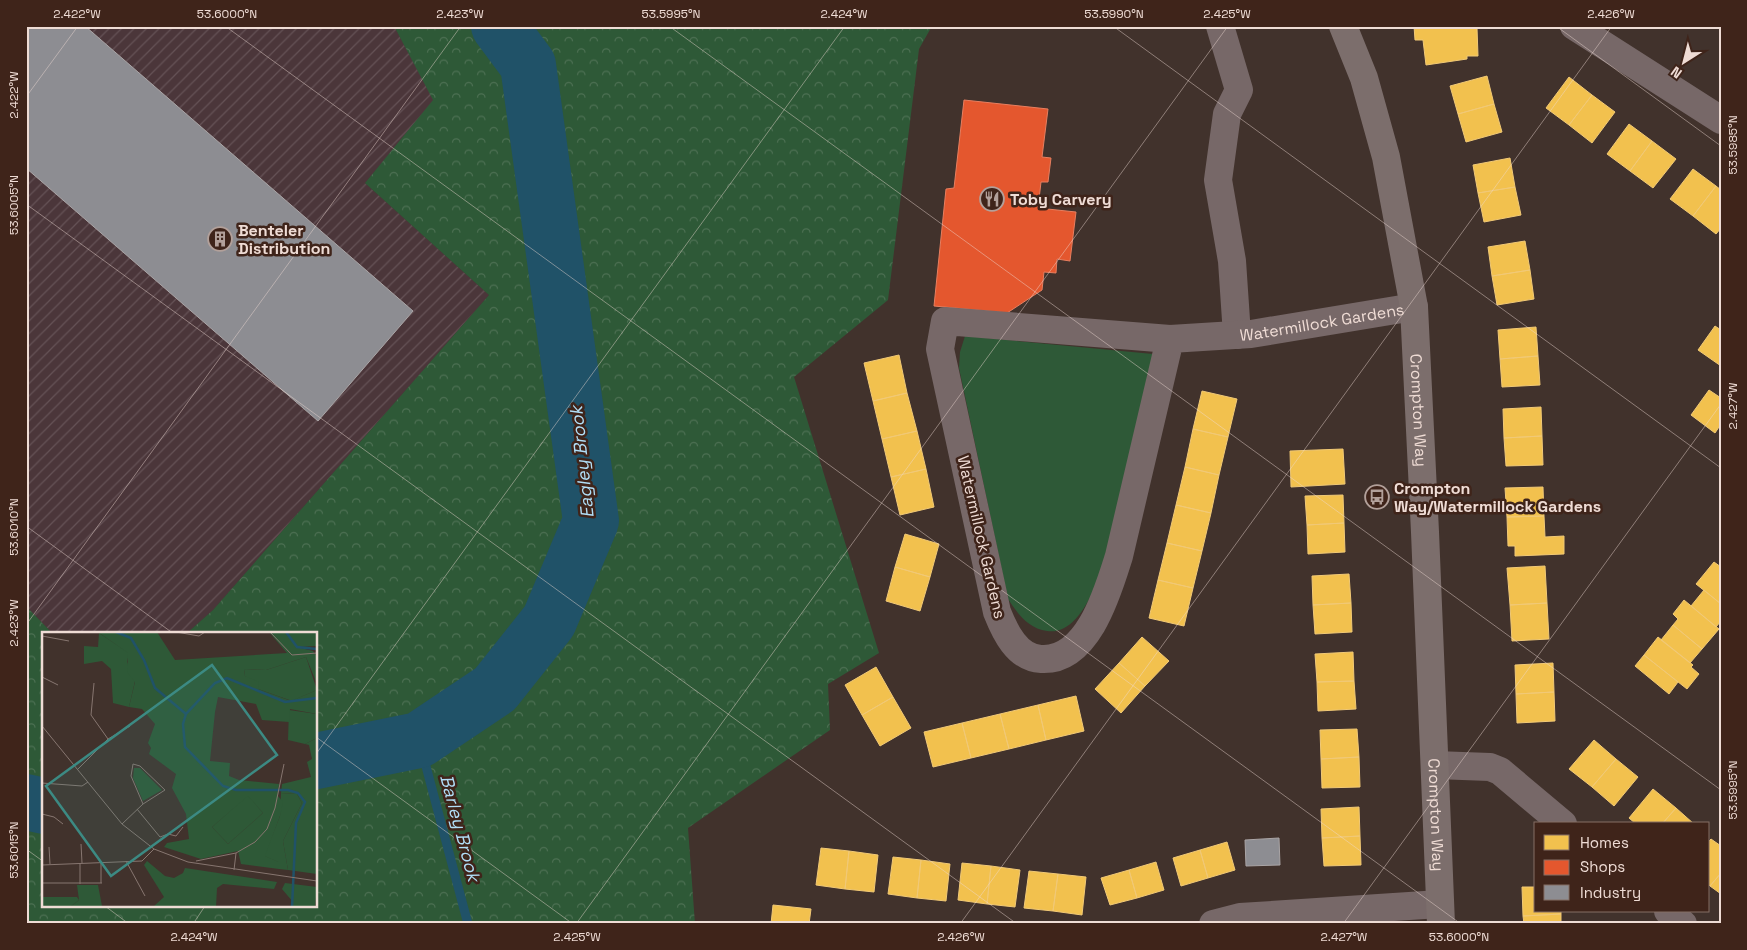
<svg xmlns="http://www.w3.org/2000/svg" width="1747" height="950" viewBox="0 0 1747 950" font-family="'Space Grotesk',sans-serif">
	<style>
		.industrial { fill: url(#industrial-furrows) }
		.green { fill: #2e5937 }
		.forest { fill: url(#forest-crowns) }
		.homes { fill: #f2c14e; stroke: #f1c976 }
		.shops { fill: #e4572e; stroke: #e77f60 }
		.industry { fill: #8d8d92; stroke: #aaa5a6 }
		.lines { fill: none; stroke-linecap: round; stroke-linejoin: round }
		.stream { stroke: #205268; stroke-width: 9 }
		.river { stroke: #205268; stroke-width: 56 }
		.minor { stroke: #776868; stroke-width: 28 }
		.highway { stroke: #7c6e6c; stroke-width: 28 }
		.ticks { fill: none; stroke: #efdcd5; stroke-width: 1; stroke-opacity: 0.45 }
		.labels { text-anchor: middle; stroke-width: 5; stroke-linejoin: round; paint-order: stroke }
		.poi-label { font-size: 16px; font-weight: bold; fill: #efdcd5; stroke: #3f241a; text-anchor: start }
		.street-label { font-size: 16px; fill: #efdcd5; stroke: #3f241a }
		.water-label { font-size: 18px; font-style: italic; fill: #b0def7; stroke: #3f241a }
		.inset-river { fill: none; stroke: #205268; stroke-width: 2.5 }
		.inset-road { fill: none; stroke: #877670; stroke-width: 1 }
		.view { fill: #3c8a83; fill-opacity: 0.15; stroke: #3c8a83; stroke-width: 2.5 }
		.inset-edge { fill: none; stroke: #efdcd5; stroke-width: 2.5 }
		.neatline { fill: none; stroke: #efdcd5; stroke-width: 2 }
		.ticks-label { font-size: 12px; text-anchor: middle; fill: #efdcd5 }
	</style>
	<defs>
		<pattern id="industrial-furrows" width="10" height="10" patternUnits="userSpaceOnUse" patternTransform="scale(1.25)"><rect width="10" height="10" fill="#4b363a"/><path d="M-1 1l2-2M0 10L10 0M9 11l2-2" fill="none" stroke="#655256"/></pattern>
		<pattern id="forest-crowns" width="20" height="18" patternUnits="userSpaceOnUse" patternTransform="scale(1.25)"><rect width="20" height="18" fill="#2e5937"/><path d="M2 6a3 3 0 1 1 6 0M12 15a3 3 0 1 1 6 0" fill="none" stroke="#4d7053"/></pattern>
	</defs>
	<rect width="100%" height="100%" fill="#41322c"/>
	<path class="industrial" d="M26,26h368l40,74 -69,83 124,112 -276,315 -27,24h-133l-27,-28z"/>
	<path class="green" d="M965,336l188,18c-9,39 -18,78 -27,118 -9,35 -28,167 -79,159 -19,-3 -29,-17 -39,-32l-49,-231 1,-16z"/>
	<path class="forest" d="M394,26h538l-13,23 -31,251 -94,77 85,276 -51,31 2,46 -142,98 7,96h-669v-318l27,28h-9v272h272v-272h-130l27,-24 276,-315 -124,-112 68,-83z"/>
	<path class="homes" d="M1414,26h53v2h10l1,28h-11v3l-41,6 -3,-25h-8z
		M1487,76l7,28 -36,10 -8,-28z
		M1569,77l23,18 -23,30 -23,-17z
		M1592,95l23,17 -23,31 -23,-18z
		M1494,104l8,28 -36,10 -8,-28z
		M1629,124l23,17 -22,30 -23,-17z
		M1652,141l24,18 -23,29 -23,-17z
		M1510,158l5,29 -37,6 -5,-28z
		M1693,169l23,17 -23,30 -23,-17z
		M1716,186l5,4v38l-5,6 -23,-18z
		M1515,187l6,28 -37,7 -6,-29z
		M1525,241l5,29 -38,6 -4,-29z
		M1530,270l4,29 -37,6 -5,-29z
		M1715,326l6,4v36l-23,-16z
		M1536,327l2,29 -38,3 -2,-29z
		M899,355l8,38 -34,8 -9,-38z
		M1538,356l2,29 -38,2 -2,-28z
		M1709,390l12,8v26l-6,9 -24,-18z
		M1202,391l35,8 -9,38 -35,-8z
		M907,393l10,38 -35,8 -9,-38z
		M1541,407l1,29 -38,2 -1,-29z
		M1193,429l35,8 -9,38 -34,-8z
		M917,431l9,38 -35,8 -9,-38z
		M1542,436l1,29 -37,1 -2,-28z
		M1343,449l2,35 -54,3 -1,-36z
		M1185,467l34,8 -8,38 -35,-8z
		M926,469l8,38 -34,8 -9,-38z
		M1543,487l1,29 -37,1 -2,-29z
		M1343,495l1,28 -37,2 -2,-29z
		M1176,505l35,8 -9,38 -35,-8z
		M1544,516l1,21 19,-1v18l-49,2v-10h-7l-1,-29z
		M1344,523l1,29 -37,2 -1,-29z
		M905,534l34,10 -9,33 -35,-10z
		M1167,543l35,8 -9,37 -35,-8z
		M1714,562l7,5v37l-25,-20z
		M1545,566l2,37 -37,2 -3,-37z
		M895,567l35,10 -10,34 -34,-10z
		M1349,574l2,29 -38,2 -1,-29z
		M1158,580l35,8 -9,38 -35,-8z
		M1704,590l17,14v17l-5,6 -25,-21z
		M1684,600l35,29 -17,20 -29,-24 5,-6 -5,-5z
		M1351,603l1,29 -37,2 -2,-29z
		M1547,603l2,36 -37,2 -2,-36z
		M1673,625l29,24 -12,14 -29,-23z
		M1142,637l27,24 -24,25 -26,-23z
		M1658,637l35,28 -2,2 8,7 -12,15 -43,-34z
		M1353,652l1,29 -37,1 -2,-28z
		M1644,655l34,27 -9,12 -34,-28z
		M1119,663l26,23 -24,27 -26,-24z
		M1553,663l1,29 -38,2 -1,-29z
		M876,667l17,30 -31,18 -17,-30z
		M1354,681l2,28 -38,2 -1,-29z
		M1554,692l1,29 -38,2 -1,-29z
		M1076,696l8,35 -38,9 -8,-35z
		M893,697l18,31 -31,18 -18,-31z
		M1038,705l8,35 -37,9 -9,-35z
		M1000,714l9,35 -38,9 -9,-35z
		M962,723l9,35 -38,9 -9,-35z
		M1357,729l2,28 -38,2 -1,-29z
		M1594,740l22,19 -24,28 -23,-18z
		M1359,757l1,30 -38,1 -1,-29z
		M1616,759l22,18 -24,29 -22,-19z
		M1653,789l23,19 -14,16h-26l-7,-6z
		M1359,807l1,29 -38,2 -1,-29z
		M1676,808l18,16h-32z
		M1360,836l1,29 -37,1 -2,-28z
		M1711,839l10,7v27l-11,13 -2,-2v-42z
		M1227,842l8,28 -27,8 -8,-28z
		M821,848l28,3 -4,38 -29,-4z
		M1200,850l8,28 -27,8 -8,-28z
		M849,851l29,4 -4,37 -29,-3z
		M893,857l28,3 -4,38 -29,-4z
		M921,860l29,4 -4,37 -29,-3z
		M1156,862l8,28 -27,8 -8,-28z
		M962,863l29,3 -4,38 -29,-4z
		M991,866l29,4 -5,37 -28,-3z
		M1129,870l8,28 -27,7 -9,-27z
		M1029,871l29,3 -5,37 -29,-3z
		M1721,873v21l-11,-8z
		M1058,874l28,3 -4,38 -29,-4z
		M1522,887h14v24h25v3l-38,2z
		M773,905l38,4 -2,15h-38z
		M1561,914v10h-37l-1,-8z"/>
	<path class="shops" d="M964,100l84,9 -6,48 9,1 -3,24h-7l-3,26 38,4 -6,49 -13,-2 -1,14 -12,-1 -2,18 -35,23 -73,-7 12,-117 8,-1z"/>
	<path class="industry" d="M26,26h59l328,285 -95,110 -292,-253z
		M1279,838l1,27 -34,1 -1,-26z"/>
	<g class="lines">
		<path class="stream" d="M419,740l49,184"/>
		<path class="river" d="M316,761l103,-21 76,-51 54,-68 42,-100 -63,-456 -29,-39
			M26,802l18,4"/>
		<g class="minor">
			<path d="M1220,26l19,64 -12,24 -9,66 14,81 5,74"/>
			<path d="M1574,26l147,94"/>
			<path id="s1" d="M1170,339l-51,217c-11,35 -31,106 -78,103 -24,-1 -36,-27 -44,-47l-57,-263 5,-28 225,18 81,-5 163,-27"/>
			<path d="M1435,765l55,2 10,4 63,53"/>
			<path d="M1668,911l15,13"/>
			<path d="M1213,924l27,-7 200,-13"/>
		</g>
		<path class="highway" id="s2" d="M1343,26l21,52 22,79 28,150 11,225 16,392"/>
	</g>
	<path class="ticks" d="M225,26l1236,898M669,26l1052,764M1113,26l608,442M1556,26l165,120M26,97l52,-71M26,204l991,720M26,526l148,108M26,625l435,-599M316,737l257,187M316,754l529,-728M26,849l18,13M105,906l24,18M193,924l12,-18M576,924l652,-898M960,924l652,-898M1343,924l378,-520"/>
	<defs>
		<g id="restaurant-ring" transform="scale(1.25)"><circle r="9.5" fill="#3f241a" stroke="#b2a09a" stroke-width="1.5"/><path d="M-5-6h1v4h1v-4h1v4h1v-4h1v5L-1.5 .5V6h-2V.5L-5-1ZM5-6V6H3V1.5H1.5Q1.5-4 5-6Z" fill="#b2a09a"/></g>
		<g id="building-ring" transform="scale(1.25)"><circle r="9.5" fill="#3f241a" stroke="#b2a09a" stroke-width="1.5"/><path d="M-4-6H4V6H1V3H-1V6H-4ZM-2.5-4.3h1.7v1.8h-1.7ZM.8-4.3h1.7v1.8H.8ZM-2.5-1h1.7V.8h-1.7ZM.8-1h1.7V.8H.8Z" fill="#b2a09a"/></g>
		<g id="bus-ring" transform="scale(1.25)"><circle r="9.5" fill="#3f241a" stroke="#b2a09a" stroke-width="1.5"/><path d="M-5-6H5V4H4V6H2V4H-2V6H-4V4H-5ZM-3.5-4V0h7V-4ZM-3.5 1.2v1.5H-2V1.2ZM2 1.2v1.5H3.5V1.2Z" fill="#b2a09a"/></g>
	</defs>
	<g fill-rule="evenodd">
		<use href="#restaurant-ring" x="992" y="199"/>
		<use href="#building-ring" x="220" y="239"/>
		<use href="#bus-ring" x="1377" y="497"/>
	</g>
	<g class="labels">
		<g class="poi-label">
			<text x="1010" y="205">Toby Carvery</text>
			<text x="238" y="236">Benteler<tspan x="238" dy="18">Distribution</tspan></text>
			<text x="1394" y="494">Crompton<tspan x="1394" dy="18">Way/Watermillock Gardens</tspan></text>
		</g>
		<g class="street-label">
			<text dy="6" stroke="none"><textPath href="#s1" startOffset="1106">Watermillock Gardens</textPath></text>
			<text dy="6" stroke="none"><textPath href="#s2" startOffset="394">Crompton Way</textPath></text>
			<text transform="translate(982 537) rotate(77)" y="6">Watermillock Gardens</text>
			<text dy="6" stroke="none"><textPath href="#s2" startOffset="799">Crompton Way</textPath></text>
		</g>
		<g class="water-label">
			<text transform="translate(582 462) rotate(-96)" y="6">Eagley Brook</text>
			<text transform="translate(460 828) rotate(75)" y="6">Barley Brook</text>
		</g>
	</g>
	<g transform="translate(42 632)">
		<rect width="275" height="275" fill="#41322c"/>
		<path d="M244,0h31v14l-20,1zM57,1l30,20 -2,9 8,19 -6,26 -16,-4 -2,-34 -9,-8 -18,3v-18l14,1zM264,25l11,33 -25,11 -34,-12 -13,-13 -1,-7 22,1zM247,78l28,4v24l-12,6 -17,-4zM92,136h6l22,22 -19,11 -10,-23zM239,161l16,1 5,9 -19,38 5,29 -9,-1 -1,-7 -14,-6 16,-40zM206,163l15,18 -35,31 -16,-17zM35,253h21l4,21 29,1h-61l9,-7z" fill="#2e5937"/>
		<path d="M56,0h59l18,28 112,-7 -18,-21h16l12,15 16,4 4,6v27l-11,-27 -40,13 -22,-1 1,7 14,6 -1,7 33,12 26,-11v24l-27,-5 -1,13 -27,-2 -6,-16 -38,-7 -3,15 -5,49 20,2 -1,13 10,4 40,4 -1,12 5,6 -3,14 -15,40 14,6v7l-38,-5 -3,-13 -37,8 -37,-12 3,-4 22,-4 -3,-25 -14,-26 4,-14 -27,-20 2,-6 -3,-5 7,-19 -13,-15 -13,-2 6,-25 -8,-10 1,-19zM206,164l15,17 -35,31 -16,-17zM275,106v136l-29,-4 -5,-29 19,-38 -5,-9 -16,-1 1,-9 29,-7 -4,-15 5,-3 -3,-14 -4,-1zM105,229l18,15 9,2 9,-5 2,-5 92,14 -3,7 -51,-5 -6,4 -1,19h-85l23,-1 10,-9 -20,-32zM243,251l32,4 -2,20h-23l1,-5 -11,-13zM0,265h35l2,3 -9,7h-28z" fill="#2e5937" fill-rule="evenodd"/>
		<path class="inset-river" d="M74,0l15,6 13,22 11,28 31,26M244,0l11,15 20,2M250,275l4,-84 9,-21 -7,-9 -10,-3h-52l-13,-4 -38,-39 -2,-23 3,-10 29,-31 12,-5 58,24 32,-4"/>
		<path class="inset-road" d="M134,0l23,4 6,-4M228,0l22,23 25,-2M0,4l27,5M0,45l16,8M52,51l-3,32 17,24M0,94l80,98 32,25 34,13 129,19M36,137l30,-30 22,-13M0,151l40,3 6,-4M95,177l23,28 8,-3 8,2 7,-9M0,182l12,3 9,7M80,192l21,-20 22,-14 -25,-24 -7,-2 -2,12 12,28M39,212l1,19M7,215l1,17M84,229l19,35M154,229l40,-8 19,-11 12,-13 8,-21 9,-44M38,231v21M59,231v20M0,233l100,-4 12,-12M192,238l2,-17M0,251h60"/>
		<path class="view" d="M170,33l65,90 -166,121 -65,-90z"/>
		<rect width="275" height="275" class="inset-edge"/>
	</g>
	<rect width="1747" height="950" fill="none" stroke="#3f241a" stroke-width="55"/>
	<rect x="1534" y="822" width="175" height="90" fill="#3f241a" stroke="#856e65"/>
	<rect x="1544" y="835" width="25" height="15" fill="#f2c14e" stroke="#856e65"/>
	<text x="1580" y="848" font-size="15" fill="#efdcd5">Homes</text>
	<rect x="1544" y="860" width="25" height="15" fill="#e4572e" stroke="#856e65"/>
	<text x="1580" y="872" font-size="15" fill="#efdcd5">Shops</text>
	<rect x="1544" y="885" width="25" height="15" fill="#8d8d92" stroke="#856e65"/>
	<text x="1580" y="898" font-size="15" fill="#efdcd5">Industry</text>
	<g transform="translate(1684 62) rotate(216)" stroke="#3f241a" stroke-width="4" paint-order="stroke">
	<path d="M0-4L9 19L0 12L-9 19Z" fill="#efdcd5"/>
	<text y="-8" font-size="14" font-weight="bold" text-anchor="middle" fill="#efdcd5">N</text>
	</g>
	<rect x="28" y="28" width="1692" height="894" class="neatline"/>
	<g class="ticks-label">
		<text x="77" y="18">2.422°W</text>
		<text x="227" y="18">53.6000°N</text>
		<text x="460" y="18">2.423°W</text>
		<text x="671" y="18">53.5995°N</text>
		<text x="844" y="18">2.424°W</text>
		<text x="1114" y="18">53.5990°N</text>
		<text x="1227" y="18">2.425°W</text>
		<text x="1611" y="18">2.426°W</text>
		<text transform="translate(14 95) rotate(-90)" y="4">2.422°W</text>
		<text transform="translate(1733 145) rotate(-90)" y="4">53.5985°N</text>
		<text transform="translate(14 205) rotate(-90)" y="4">53.6005°N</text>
		<text transform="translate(1733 406) rotate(-90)" y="4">2.427°W</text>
		<text transform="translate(14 527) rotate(-90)" y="4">53.6010°N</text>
		<text transform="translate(14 623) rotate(-90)" y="4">2.423°W</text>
		<text transform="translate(1733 790) rotate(-90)" y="4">53.5995°N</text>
		<text transform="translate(14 850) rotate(-90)" y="4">53.6015°N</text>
		<text x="194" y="941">2.424°W</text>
		<text x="577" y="941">2.425°W</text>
		<text x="961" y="941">2.426°W</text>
		<text x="1344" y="941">2.427°W</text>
		<text x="1459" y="941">53.6000°N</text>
	</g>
</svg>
